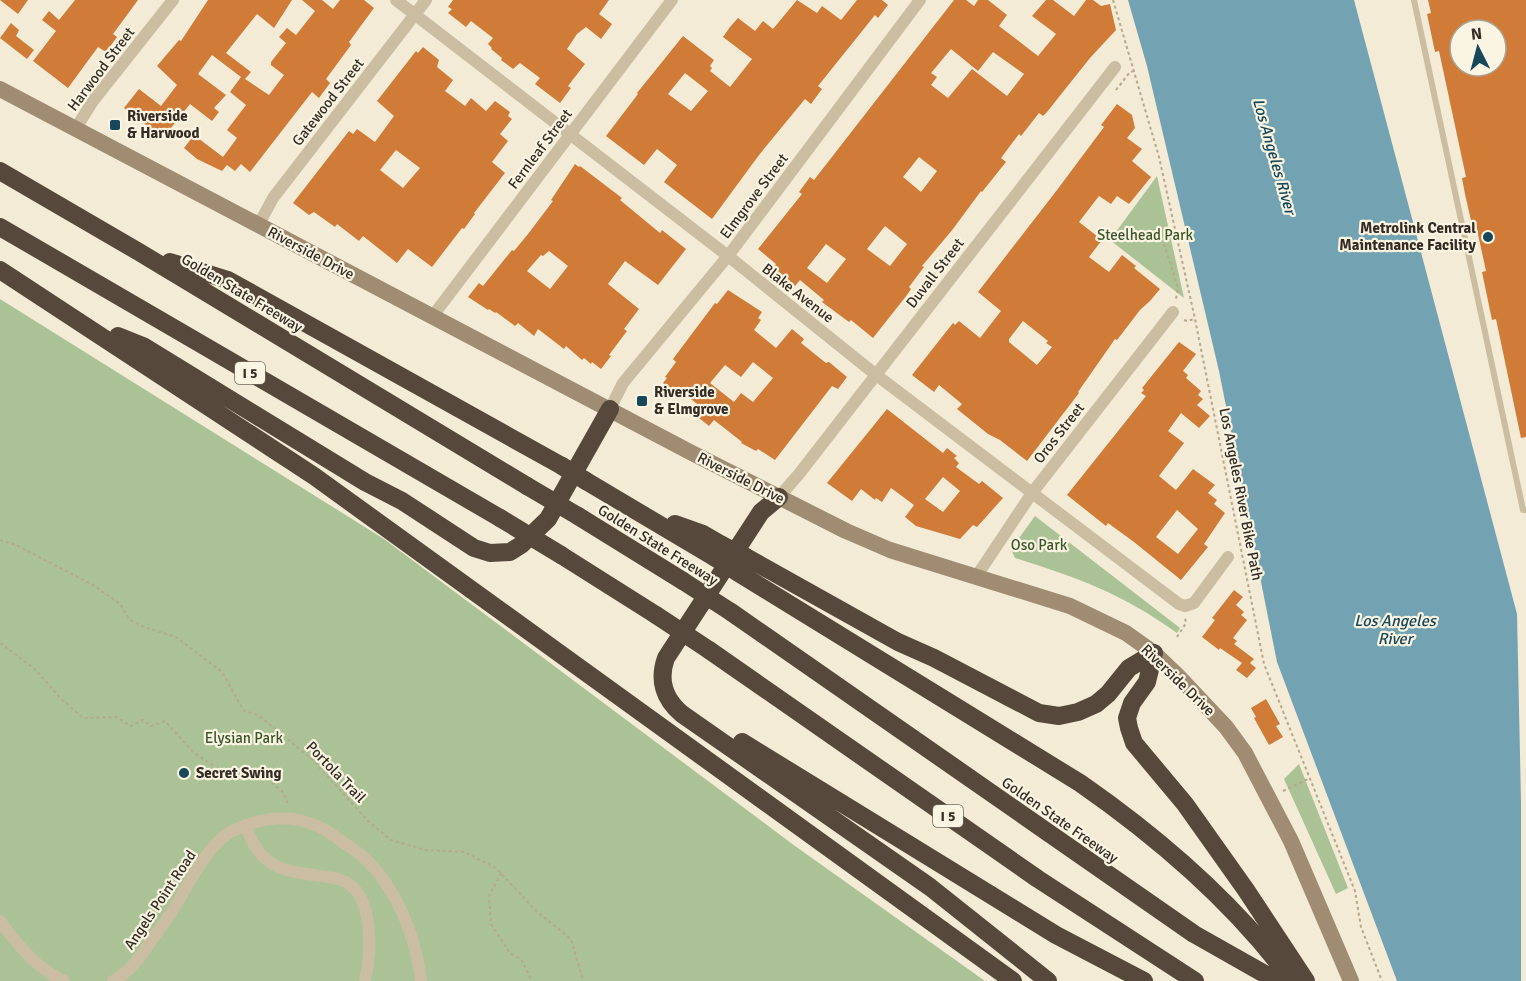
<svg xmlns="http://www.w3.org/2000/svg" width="1526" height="981" viewBox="0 0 1526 981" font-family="Signika,sans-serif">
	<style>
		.green { fill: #aac295 }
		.water { fill: #73a2b2 }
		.building { fill: #d07b37; fill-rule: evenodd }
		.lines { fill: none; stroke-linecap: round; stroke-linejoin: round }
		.path { stroke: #b7a78b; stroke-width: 2; stroke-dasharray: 3 3; stroke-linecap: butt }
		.lane { stroke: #cbbda1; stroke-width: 6 }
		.street { stroke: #cbbda1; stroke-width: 12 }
		.secondary { stroke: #9f8c73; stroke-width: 16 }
		.highway { stroke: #56493b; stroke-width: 18 }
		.highway-bridge { stroke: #56493b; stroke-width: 18 }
		.poi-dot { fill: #174759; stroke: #faf4e2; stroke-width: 2 }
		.labels { text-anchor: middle; stroke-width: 4.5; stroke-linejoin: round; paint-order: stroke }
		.shield { fill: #faf4e2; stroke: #70695e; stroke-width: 1.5 }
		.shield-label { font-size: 14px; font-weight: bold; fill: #352d25 }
		.street-label { font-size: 15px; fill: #352d25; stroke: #faf4e2 }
		.poi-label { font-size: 15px; font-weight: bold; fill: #352d25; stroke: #faf4e2; text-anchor: start }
		.park-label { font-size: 15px; fill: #3a5527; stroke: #faf4e2 }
		.water-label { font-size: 16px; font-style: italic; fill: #174759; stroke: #faf4e2 }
	</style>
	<rect width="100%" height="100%" fill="#f3ebd6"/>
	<path class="green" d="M1157,176l27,122 -74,-58z
		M0,299l384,240 411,307 190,135h-985z
		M1035,516l145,112 -3,5c-54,-39 -99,-55 -162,-75l-4,-9z
		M1299,764l49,124 -12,6 -52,-115z"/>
	<path class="water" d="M1128,0h226l163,614 4,188v179h-124l-120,-319 -58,-291 -72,-305z"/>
	<path class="building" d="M0,0h28l-10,14z
		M75,0h63l-25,34 4,3 -11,15 -8,-5 -30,41 -35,-27 23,-30 -14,-11 7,-9 10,9z
		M208,0h84l-18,28 -17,-14 -31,39 25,19 -6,7 24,16 15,-20 -13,-10v-3l15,-19 -7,-6 8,-9 9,7 19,-24 -13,-11h20l11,9 7,-9h24l10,8 -25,34 2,3 -25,34 4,4 -11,15 -7,-6 -62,80 -9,-8 -6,7 -8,-6 -5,6 -25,-12 -13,-11 10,-13 29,22 14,-19 -10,-8 19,-25 -16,-13 11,-15 -29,-22 -14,19 28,21 -12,13 5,4 -7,9 -22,-17 -27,34 -39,-30 15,-19 22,17 16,-21 -20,-19 22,-26 2,1z
		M453,0h156l-10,14 13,10 -11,15 -15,-12 -9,7 -10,15 18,15 -17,22 3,2 -11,15 -25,-19 5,-6 -20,-15 -7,6 -12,-9 1,-2 -11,-9 1,-1 -4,-4 5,-6 -22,-17 -5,6 -18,-14 4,-4 -4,-2z
		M797,0l20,13 5,-7 19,14 16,-20h25l6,5 -10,13 -3,-3 -57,71 4,3 -11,15 -6,-5 -46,56 -47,64 -48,-37 13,-17 -20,-16 -13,16 -38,-29 32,-42 -1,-1 46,-57 31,24 -4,6 2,2 -2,3 20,16 22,-28 -29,-22 7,-10 8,-9 17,13 8,-10 10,8zM685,73l23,18 -17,20 -23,-17z
		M954,0h12l8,6 4,-6h10l19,15 -8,11 39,30 18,-22 -24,-18 14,-16h7l21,16 12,-16h7l8,6 9,-2 6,26 -26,28 -43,54 -4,4 -4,-3 -18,23 -2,-2 -18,24 5,4 -24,30 -1,-1 -28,38 -31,37 2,1 -15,20 2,2 -4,6 -34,43 -22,-18 -2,2 -27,-20 2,-2 -24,-20 -5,6 -16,-14 -5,-5 2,-3 -18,-15 44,-55 -3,-2 11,-15 4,3zM951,49l27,22 15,-19 31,22 -17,22 -35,-27 -24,29 -17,-13 6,-8 -6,-4zM919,157l18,14 -16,21 -18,-15zM885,226l22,18 -17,22 -23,-17zM826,244l20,15 -19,24 -20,-15z
		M1428,0h98v437l-5,1 -25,-119 -4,1 -10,-48 4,-1 -10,-46h-4l-7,-31 -3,-16 4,-1 -27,-126 -4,1 -8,-38 4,-1zM1460,30h36v36h-36z
		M11,23l8,7 -3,6 18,14 -7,9 -27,-21z
		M423,47l16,13 -2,7 16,13 -8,11 20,15 6,-8 15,13 9,-10 15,11 -2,4 4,3 -12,15 8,7 -16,21 13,11 -31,40 1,1 -11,15 -2,-1 -30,39 -24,-18 -11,14 -34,-27 -4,5 -22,-17 -2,3 -21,-15 -5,3 -16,-12 56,-72 4,3 4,-5 18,13 19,-26 -17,-15 39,-50 2,2zM396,150l24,18 -17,20 -23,-18z
		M1117,104l15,11 3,13 -8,10 15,11 -10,12 19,16 -22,27 -12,-8 -6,8 -12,-8 -20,26 23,18 -13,17 20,15 13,-17 14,11 -2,2 26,21 -10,12 -10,9 -23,30 -2,-1 -37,53 1,1 -52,68 -27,-21 -12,-6 -31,-25 5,-5 -23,-19 -5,7 -22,-17 41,-52 2,2 4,-4 21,17 21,-27 -23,-19 79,-102 47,-63 -3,-2zM1023,321l25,20 -2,2 6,4 -15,18 -28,-23v-3z
		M575,164l4,3 1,-1 42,32 -2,2 40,33 2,-3 24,19 -28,36 -33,-24 -17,23 31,25 -15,20 3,2 -18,24 2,1 -10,13 -9,-7 -1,2 -7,-6 -2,2 -16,-14 -2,3 -26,-20 -4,7 -16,-13 -3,3 -19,-14 -1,1 -6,-4 -1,1 -20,-13 11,-14 4,3 29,-36 2,1 14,-17 25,-33 -2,-1zM549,251l19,15 -18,23 -23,-18 14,-16 2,1z
		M728,290l34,22 -4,6 3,2 -7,10 22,18 16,-19 12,10 -3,4 25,20 3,-1 18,15 -9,12 -6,-3 -57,74 -17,-11 -2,2 -15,-8 1,-1 -28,-22 -5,6 -10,-8 6,-8 -22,-17 -2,4 -18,-14 4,-5 -2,-1 11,-15 -3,-3 42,-56 2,1zM753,362l20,16 -20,24 -12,-9 -7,9 -24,-19 15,-18 16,12z
		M1179,342l17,12 -13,17 5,4 -2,3 15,13 -3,4 5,4 -6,6 13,11 -11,12 -18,-15 -13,18 16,12 -25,33 17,14 17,-21 22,16 -7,8 9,7 -3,4 11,9 -21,31 4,3 -27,33 -47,-38 -26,-19 -2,3 -39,-31 79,-99 -5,-3 3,-3 -2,-2zM1177,510l21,19 -20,25 -22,-17z
		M887,409l56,44 4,-5 10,8 -3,2 5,5 -3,4 23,17 3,-3 21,17 -26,29 -4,-2 -13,14 -44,-13 -11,-9 9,-12 -23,-17 -9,14 -6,-4 -1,2 -14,-11 -9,12 -25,-18zM943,477l17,14 -17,21 -18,-13z
		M1234,590l9,7 -7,8 8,7 -3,3 6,5 -14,18 4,3 -3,3 20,15 -4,4 6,5 -9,10 -11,-8 6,-7 -22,-15 -1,2 -17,-13 13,-17 -3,-2z
		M1266,699l14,25 -4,2 7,11 -14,8 -15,-27 2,-1 -5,-9z"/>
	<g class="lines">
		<path class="path" d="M1113,0l46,157 36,162 69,345 91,227 6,36 21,54
			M1116,90l14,-18 4,-1
			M1164,244l14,44 -2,11
			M1184,320l3,1 8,-2
			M0,540l16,5 77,40 27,19 10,16 14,7 32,10 46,35 22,39 14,4 55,45 55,61 23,19 34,10 39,2 32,16 40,43 35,28 12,42
			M1177,637l9,-14 -1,-5
			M0,643l35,26 26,30 22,19 33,-1 15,9 12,-6 8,6 14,-5 28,31 32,22 32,-5 11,4 4,10 11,9 6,14
			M1283,791l27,-13
			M501,873l-12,23 2,28 19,29 11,6 11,22"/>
		<path class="lane" d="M1414,0l109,510h3"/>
		<path class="street" d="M396,0l332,256 147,118 304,230 6,2 9,-3 34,-46
			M76,128l17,-27 80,-101
			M258,226l15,-28 153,-198
			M432,317l240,-317
			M610,409l13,-26 105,-127 192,-256
			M779,497l20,-23 316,-407
			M976,577l56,-84 141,-181
			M245,825c6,16 12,28 26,38 18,12 46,11 67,16 37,9 34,73 27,102
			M0,921c18,24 36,47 64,60
			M113,981c18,-9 29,-27 40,-43 7,-9 14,-19 21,-30 15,-24 27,-51 48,-70 10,-9 25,-13 38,-17 19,-5 39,-3 57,5 10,4 19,11 27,17 46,27 71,87 77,138"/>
		<path class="secondary" d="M0,89l690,363 156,79 44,19 180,56 56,27 28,20 24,23 48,51 19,26 46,88 60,140"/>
		<path class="highway" d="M0,171l139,81 388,234
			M0,227l500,291
			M170,262l58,18 334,186
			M0,270l314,206 699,505
			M118,336l25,10 222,136 37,19 72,47 16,5 20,-1 11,-7 27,-26 62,-110
			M586,481l128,76
			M779,497l-18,15 -95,146c-8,22 -2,41 16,56l248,173 118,94
			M578,516l105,65
			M675,524l28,10 19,11
			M561,555l95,60
			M746,557l152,85 36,16 105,55 20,3 19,-4 18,-8 12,-10 21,-26 25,-15
			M737,572l343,211c79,55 155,120 212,198
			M731,612l463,322 83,47
			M709,650l329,229 157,102
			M1154,653l-7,29 -15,21 -5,15 2,10 5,15 51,61 61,86 60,91
			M742,742l314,193 88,46"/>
		<path class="highway-bridge" d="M562,466l24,15
			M527,486l51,30
			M500,518l61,37
			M722,545l24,12
			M714,557l23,15
			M683,581l48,31
			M656,615l53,35"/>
	</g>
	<g class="poi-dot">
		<rect x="109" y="119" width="12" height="12" rx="3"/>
		<circle cx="1488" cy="237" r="6"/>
		<rect x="636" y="395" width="12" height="12" rx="3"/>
		<circle cx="184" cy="773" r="6"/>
	</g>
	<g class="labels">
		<g class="shield">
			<rect x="235" y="362" width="30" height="22" rx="4.5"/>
			<rect x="933" y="805" width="30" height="22" rx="4.5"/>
		</g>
		<g class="shield-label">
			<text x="250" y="378">I 5</text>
			<text x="948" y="821">I 5</text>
		</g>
		<g class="street-label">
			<text transform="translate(101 69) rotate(-53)" y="5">Harwood Street</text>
			<text transform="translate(328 102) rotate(-52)" y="5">Gatewood Street</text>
			<text transform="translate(540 149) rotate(-53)" y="5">Fernleaf Street</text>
			<text transform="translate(754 196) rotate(-53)" y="5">Elmgrove Street</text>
			<text transform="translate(311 253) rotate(28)" y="5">Riverside Drive</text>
			<text transform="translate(935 273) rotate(-52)" y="5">Duvall Street</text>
			<text transform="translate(242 293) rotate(31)" y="5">Golden State Freeway</text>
			<text transform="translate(798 293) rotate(38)" y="5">Blake Avenue</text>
			<text transform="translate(1059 433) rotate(-52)" y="5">Oros Street</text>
			<text transform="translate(741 478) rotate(27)" y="5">Riverside Drive</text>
			<text transform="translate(1241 494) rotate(79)" y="5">Los Angeles River Bike Path</text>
			<text transform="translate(658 545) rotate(32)" y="5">Golden State Freeway</text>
			<text transform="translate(1178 680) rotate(44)" y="5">Riverside Drive</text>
			<text transform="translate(336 772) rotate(46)" y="5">Portola Trail</text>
			<text transform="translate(1060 820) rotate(35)" y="5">Golden State Freeway</text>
			<text transform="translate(160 900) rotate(-56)" y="5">Angels Point Road</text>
		</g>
		<g class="poi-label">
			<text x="127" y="121">Riverside<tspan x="127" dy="17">&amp; Harwood</tspan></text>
			<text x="1476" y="233" text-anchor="end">Metrolink Central<tspan x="1476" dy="17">Maintenance Facility</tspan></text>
			<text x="654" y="397">Riverside<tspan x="654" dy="17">&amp; Elmgrove</tspan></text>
			<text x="196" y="778">Secret Swing</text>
		</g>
		<g class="park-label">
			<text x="1145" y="240">Steelhead Park</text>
			<text x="1039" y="550">Oso Park</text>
			<text x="244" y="743">Elysian Park</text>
		</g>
		<g class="water-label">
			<text transform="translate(1275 156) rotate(74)" y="6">Los Angeles River</text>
			<text x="1395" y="626">Los Angeles<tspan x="1395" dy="18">River</tspan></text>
		</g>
	</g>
	<g transform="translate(1478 48) rotate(354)"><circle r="28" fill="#faf4e2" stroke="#aba496" stroke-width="1.5"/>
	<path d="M0-4.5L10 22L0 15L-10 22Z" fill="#174759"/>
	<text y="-9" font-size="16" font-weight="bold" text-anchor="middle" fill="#352d25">N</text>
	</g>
</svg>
